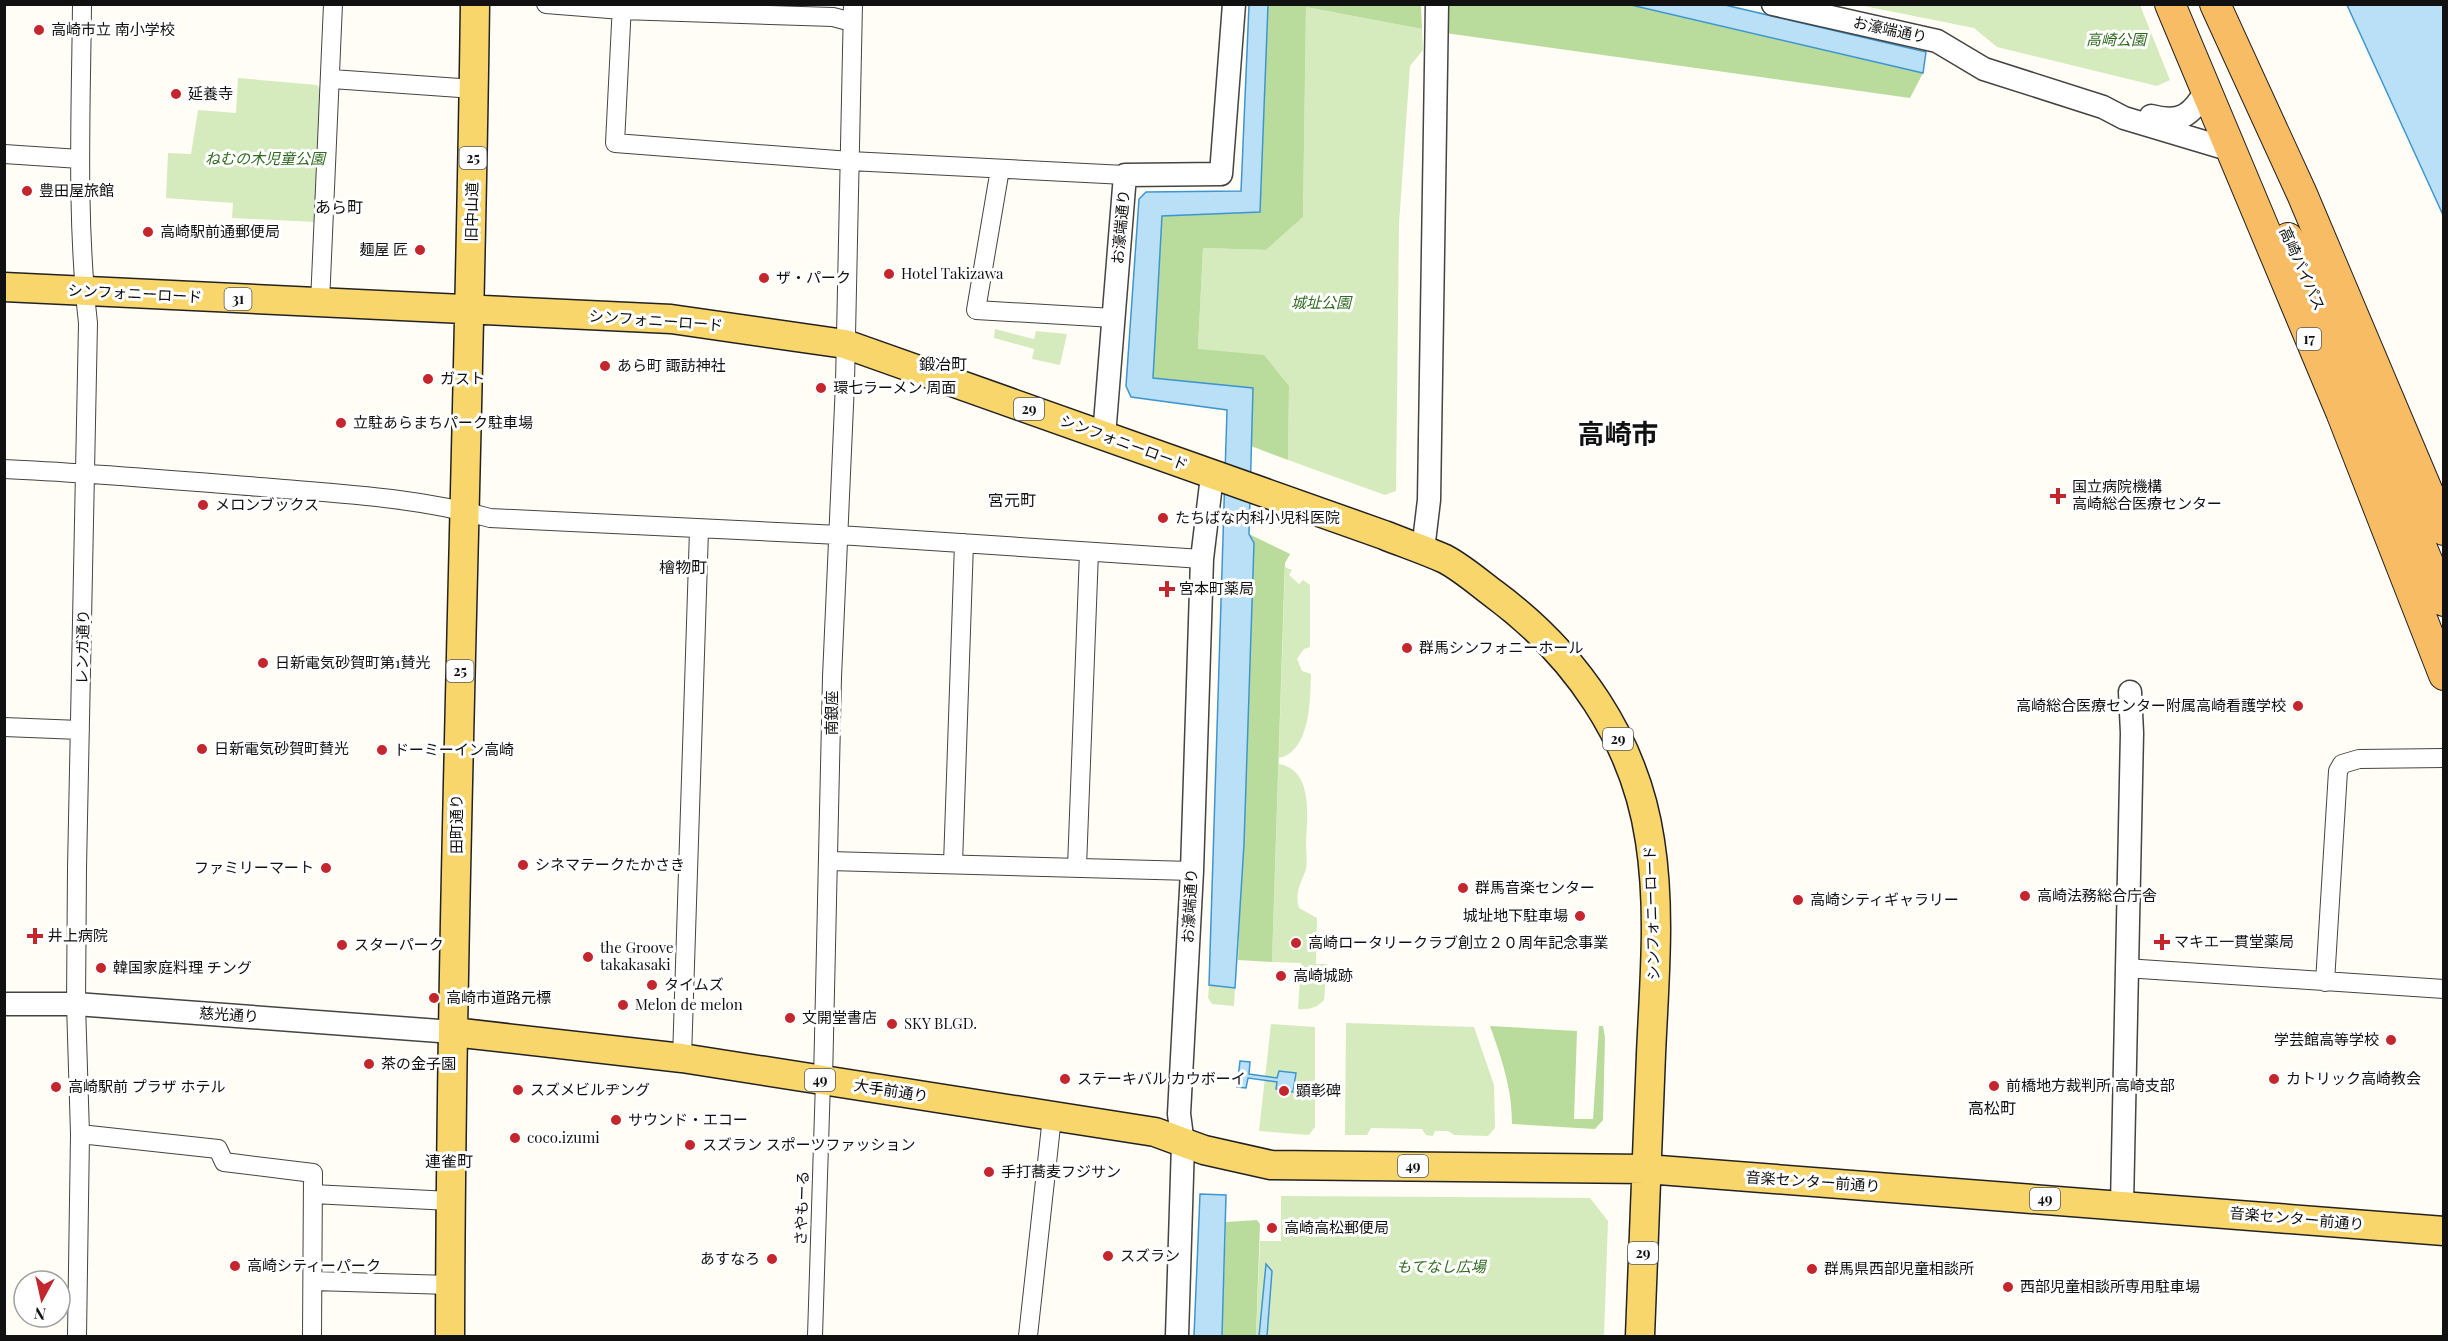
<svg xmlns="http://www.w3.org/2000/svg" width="2448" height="1341" viewBox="0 0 2448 1341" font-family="'Playfair Display','Noto Sans JP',serif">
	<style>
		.green { fill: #d5ebbd }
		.forest { fill: #b9dc9c }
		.water { fill: #b9e0f7; stroke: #3f96cf; stroke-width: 1.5 }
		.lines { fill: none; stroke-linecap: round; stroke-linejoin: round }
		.pedestrian-casing { stroke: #444; stroke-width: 16 }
		.minor-casing { stroke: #444; stroke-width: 20 }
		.tertiary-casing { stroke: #444; stroke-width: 25 }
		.primary-casing { stroke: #222; stroke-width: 31 }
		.trunk-casing { stroke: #222; stroke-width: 32 }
		.pedestrian { stroke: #fff; stroke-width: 14 }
		.minor { stroke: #fff; stroke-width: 18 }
		.tertiary { stroke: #fff; stroke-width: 22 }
		.primary { stroke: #f9d66b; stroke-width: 28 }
		.trunk { stroke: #f7bc64; stroke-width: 30 }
		.poi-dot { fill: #c4262e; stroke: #fff; stroke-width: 2 }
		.labels { text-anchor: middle; stroke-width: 6; stroke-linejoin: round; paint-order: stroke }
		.shield { fill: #fff; stroke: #585858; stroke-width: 1.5 }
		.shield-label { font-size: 14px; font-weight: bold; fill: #111 }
		.poi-label { font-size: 15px; fill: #111; stroke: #fff; text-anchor: start }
		.street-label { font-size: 15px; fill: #111; stroke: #fff }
		.park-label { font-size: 15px; font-style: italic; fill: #2f6b1f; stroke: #fff }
		.neighbourhood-label { font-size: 16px; fill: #111; stroke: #fff }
		.town-label { font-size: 27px; font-weight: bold; fill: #111; stroke: #fff }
	</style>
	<rect width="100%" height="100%" fill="#fffdf5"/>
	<path class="green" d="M1859,5h281l30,75 -13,6 -160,-39 -23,-19z
		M1306,7l116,22 1,21 -13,16 -11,158 -3,267 -11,4 -97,-35 1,-74 -91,-37 5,-101 63,2 37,-33z
		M238,78l79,7 6,10 -8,127 -83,-4 1,-15 -67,-5 2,-45 23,1 7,-44 38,3z
		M995,329l39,10 2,-8 31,3 -7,31 -28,-6 2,-10 -40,-11z
		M1285,567l7,3 -3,5 10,9 4,-4 7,5v62l-6,2 -7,10 5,12 9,3c-1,25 0,77 -32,84v6c35,6 28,54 27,80 0,8 2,20 -1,28 -5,13 -10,21 -6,36l18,10 -1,46h11l-3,36c-7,8 -16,10 -26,9l3,-46 -29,-1z
		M1209,985l26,3 -1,18 -22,-2 -4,-6z
		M1346,1023l128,4 20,58 1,43 -7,8 -34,-1 -6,-4h-13l-2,5 -7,-1 -4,-6 -51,-1 -4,7h-22z
		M1271,1024l44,3v100l-6,8 -50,-4z
		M1281,1196l309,2 18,23 -4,115h-348l4,-95h21z"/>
	<path class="forest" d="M1268,5h153l1,24 -116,-22 -3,210 -37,33 -63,-2 -5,101 66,6 25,31 -1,74 -37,-14 1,-58 -99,-10 9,-162 98,-4z
		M1446,5h185l292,68 -13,25 -465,-65z
		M1249,534l41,20 -5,9 -1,26 -12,373 -34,-2 16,-417z
		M1490,1026l87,5 -3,88h19l6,-93h4l2,11 -2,83 -8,9 -83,-5c0,-36 -10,-64 -22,-98z
		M1257,1220l3,4 -4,112h-34l4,-114z"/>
	<path class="water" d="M1249,5h19l-8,207 -98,4 -9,162 100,10 -4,146 5,9 -10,301 -9,144 -26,-3 18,-575 -96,-13 -5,-11 13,-187 7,-7 95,-1z
		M1631,5h94l201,47 -3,21z
		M2347,5h96v210z
		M1240,1061l10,1 -1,12 28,4 2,-7 17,2 -3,19 -17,-3 1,-7 -29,-4 -2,10 -9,-1z
		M1200,1194l26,1 -4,141h-28z
		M1266,1264l6,7 -5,65h-8z"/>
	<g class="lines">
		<g class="pedestrian-casing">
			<path id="pedestrian" d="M815,1336l8,-255"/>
		</g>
		<g class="minor-casing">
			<path id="minor" d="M546,4l76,6 211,7 19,5
				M622,4l-7,139 235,18 275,14
				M332,79l142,10
				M4,154l76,5
				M1000,169l-24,141 138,8
				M320,303l13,-299
				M4,469c90,4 180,12 269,19 72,6 147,10 217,30l349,17 363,24
				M4,727l76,3
				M829,861l363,10
				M953,864l11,-321
				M1077,867l12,-315
				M2125,968l319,21
				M2325,982l13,-211 4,-7 17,-5 85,-1
				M682,1058l17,-528
				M823,1081l9,-404 13,-294 8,-379
				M80,1134l138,15 6,13 89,11 -1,163
				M313,1194l137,7
				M313,1281l137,4
				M77,1336l3,-202 -4,-130 1,-135 11,-546c-12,-106 -7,-213 -6,-319
				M1028,1336l24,-219"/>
		</g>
		<g class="tertiary-casing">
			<path id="tertiary" d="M1773,4l164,37 47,28 119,38 21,11 107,32
				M2151,116c30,8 41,-1 56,-27
				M1104,436l21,-261 96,-1 13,-170
				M1423,550l6,-50 8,-496
				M4,1004h72l377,28
				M2122,1205l10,-472 -2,-41
				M1177,1336l6,-192 -4,-30 13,-243 10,-312 10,-83"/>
		</g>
		<g class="primary-casing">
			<path id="primary" d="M4,287l667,32 174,25 539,191c20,8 41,15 61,24 17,9 33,23 49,35 81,60 141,145 156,247 11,70 4,143 1,213 -4,94 -8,188 -11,282
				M453,1032l229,26 473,74 49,18 67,15 375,4 798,62
				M450,1336c1,-444 19,-887 25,-1332"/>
		</g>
		<g class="trunk-casing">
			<path id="trunk" d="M2170,4l171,408 103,263
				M2215,4l87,190 142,336
				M2288,238l76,171 80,192"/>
		</g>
		<use href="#pedestrian" class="pedestrian"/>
		<use href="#minor" class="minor"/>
		<use href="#tertiary" class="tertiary"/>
		<use href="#primary" class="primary"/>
		<use href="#trunk" class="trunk"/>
	</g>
	<g class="poi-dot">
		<circle cx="39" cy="30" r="6"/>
		<circle cx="176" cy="94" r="6"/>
		<circle cx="27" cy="191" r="6"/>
		<circle cx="148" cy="232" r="6"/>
		<circle cx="420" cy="250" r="6"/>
		<circle cx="889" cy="274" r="6"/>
		<circle cx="764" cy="278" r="6"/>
		<circle cx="605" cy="366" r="6"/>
		<circle cx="428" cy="379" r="6"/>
		<circle cx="821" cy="388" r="6"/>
		<circle cx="341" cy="423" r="6"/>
		<path d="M2055 487h6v6h6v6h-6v6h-6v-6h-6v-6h6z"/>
		<circle cx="203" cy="505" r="6"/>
		<circle cx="1163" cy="518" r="6"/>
		<path d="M1164 580h6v6h6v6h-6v6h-6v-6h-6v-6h6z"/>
		<circle cx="1407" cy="648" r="6"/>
		<circle cx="263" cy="663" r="6"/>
		<circle cx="2298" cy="706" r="6"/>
		<circle cx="202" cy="749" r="6"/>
		<circle cx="382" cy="750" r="6"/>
		<circle cx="523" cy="865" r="6"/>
		<circle cx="326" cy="868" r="6"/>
		<circle cx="1463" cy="888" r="6"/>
		<circle cx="2025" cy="896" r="6"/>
		<circle cx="1798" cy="900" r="6"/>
		<circle cx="1580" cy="916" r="6"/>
		<path d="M32 927h6v6h6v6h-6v6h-6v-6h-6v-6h6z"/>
		<path d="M2159 933h6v6h6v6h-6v6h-6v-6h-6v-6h6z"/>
		<circle cx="1296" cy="943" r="6"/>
		<circle cx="342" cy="945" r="6"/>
		<circle cx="588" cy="957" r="6"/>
		<circle cx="101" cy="968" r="6"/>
		<circle cx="1281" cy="976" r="6"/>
		<circle cx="652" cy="985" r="6"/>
		<circle cx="434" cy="998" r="6"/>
		<circle cx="623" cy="1005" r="6"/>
		<circle cx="790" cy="1018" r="6"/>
		<circle cx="892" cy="1024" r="6"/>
		<circle cx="2391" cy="1040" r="6"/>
		<circle cx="369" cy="1064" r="6"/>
		<circle cx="1065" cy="1079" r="6"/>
		<circle cx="2274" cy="1079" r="6"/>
		<circle cx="1994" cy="1086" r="6"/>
		<circle cx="56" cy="1087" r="6"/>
		<circle cx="518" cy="1090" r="6"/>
		<circle cx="1284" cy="1091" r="6"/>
		<circle cx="616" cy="1120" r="6"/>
		<circle cx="515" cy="1138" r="6"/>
		<circle cx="690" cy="1145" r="6"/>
		<circle cx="989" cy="1172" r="6"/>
		<circle cx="1272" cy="1228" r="6"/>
		<circle cx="1108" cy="1256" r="6"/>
		<circle cx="772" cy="1259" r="6"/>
		<circle cx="235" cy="1266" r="6"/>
		<circle cx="1812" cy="1269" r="6"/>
		<circle cx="2008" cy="1287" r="6"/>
	</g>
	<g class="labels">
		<g class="shield">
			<rect x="459.5" y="147" width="27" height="22" rx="4.5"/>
			<rect x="224.5" y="288" width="27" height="22" rx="4.5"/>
			<rect x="2297" y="328" width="24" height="22" rx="4.5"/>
			<rect x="1014" y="398" width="30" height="22" rx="4.5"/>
			<rect x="446.5" y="660" width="27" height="22" rx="4.5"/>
			<rect x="1603" y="728" width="30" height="22" rx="4.5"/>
			<rect x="805" y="1069" width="30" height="22" rx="4.5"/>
			<rect x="1398" y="1155" width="30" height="22" rx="4.5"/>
			<rect x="2030" y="1188" width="30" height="22" rx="4.5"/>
			<rect x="1628" y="1242" width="30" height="22" rx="4.5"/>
		</g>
		<g class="shield-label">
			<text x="473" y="163">25</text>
			<text x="238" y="304">31</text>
			<text x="2309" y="344">17</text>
			<text x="1029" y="414">29</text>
			<text x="460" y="676">25</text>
			<text x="1618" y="744">29</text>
			<text x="820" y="1085">49</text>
			<text x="1413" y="1171">49</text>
			<text x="2045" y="1204">49</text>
			<text x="1643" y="1258">29</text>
		</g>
		<g class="poi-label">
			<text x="51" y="35">高崎市立 南小学校</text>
			<text x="188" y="99">延養寺</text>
			<text x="39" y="196">豊田屋旅館</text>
			<text x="160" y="237">高崎駅前通郵便局</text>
			<text x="408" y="255" text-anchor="end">麺屋 匠</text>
			<text x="901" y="279">Hotel Takizawa</text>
			<text x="776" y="283">ザ・パーク</text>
			<text x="617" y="371">あら町 諏訪神社</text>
			<text x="440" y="384">ガスト</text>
			<text x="833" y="393">環七ラーメン 周面</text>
			<text x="353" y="428">立駐あらまちパーク駐車場</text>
			<text x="2072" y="492">国立病院機構<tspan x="2072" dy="17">高崎総合医療センター</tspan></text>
			<text x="215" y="510">メロンブックス</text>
			<text x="1175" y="523">たちばな内科小児科医院</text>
			<text x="1179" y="594">宮本町薬局</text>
			<text x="1419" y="653">群馬シンフォニーホール</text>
			<text x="275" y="668">日新電気砂賀町第1賛光</text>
			<text x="2286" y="711" text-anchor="end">高崎総合医療センター附属高崎看護学校</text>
			<text x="214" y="754">日新電気砂賀町賛光</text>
			<text x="394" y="755">ドーミーイン高崎</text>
			<text x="535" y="870">シネマテークたかさき</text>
			<text x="314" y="873" text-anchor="end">ファミリーマート</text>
			<text x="1475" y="893">群馬音楽センター</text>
			<text x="2037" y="901">高崎法務総合庁舎</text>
			<text x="1810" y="905">高崎シティギャラリー</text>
			<text x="1568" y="921" text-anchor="end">城址地下駐車場</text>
			<text x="48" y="941">井上病院</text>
			<text x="2174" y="947">マキエ一貫堂薬局</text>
			<text x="1308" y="948">高崎ロータリークラブ創立２０周年記念事業</text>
			<text x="354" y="950">スターパーク</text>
			<text x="600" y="953">the Groove<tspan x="600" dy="17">takakasaki</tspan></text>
			<text x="113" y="973">韓国家庭料理 チング</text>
			<text x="1293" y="981">高崎城跡</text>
			<text x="664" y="990">タイムズ</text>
			<text x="446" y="1003">高崎市道路元標</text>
			<text x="635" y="1010">Melon de melon</text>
			<text x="802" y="1023">文開堂書店</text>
			<text x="904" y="1029">SKY BLGD.</text>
			<text x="2379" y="1045" text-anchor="end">学芸館高等学校</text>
			<text x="381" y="1069">茶の金子園</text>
			<text x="1077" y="1084">ステーキバル カウボーイ</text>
			<text x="2286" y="1084">カトリック高崎教会</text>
			<text x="2006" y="1091">前橋地方裁判所 高崎支部</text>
			<text x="68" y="1092">高崎駅前 プラザ ホテル</text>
			<text x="530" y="1095">スズメビルヂング</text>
			<text x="1296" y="1096">顕彰碑</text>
			<text x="628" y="1125">サウンド・エコー</text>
			<text x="527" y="1143">coco.izumi</text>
			<text x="702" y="1150">スズラン スポーツファッション</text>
			<text x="1001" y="1177">手打蕎麦フジサン</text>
			<text x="1284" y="1233">高崎高松郵便局</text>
			<text x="1120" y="1261">スズラン</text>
			<text x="760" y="1264" text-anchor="end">あすなろ</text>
			<text x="247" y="1271">高崎シティーパーク</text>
			<text x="1824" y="1274">群馬県西部児童相談所</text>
			<text x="2020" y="1292">西部児童相談所専用駐車場</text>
		</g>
		<g class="street-label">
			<text transform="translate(1890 30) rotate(12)" y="5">お濠端通り</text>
			<text transform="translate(472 212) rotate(-89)" y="5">旧中山道</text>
			<text transform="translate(1121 227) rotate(-85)" y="5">お濠端通り</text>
			<text transform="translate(2302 269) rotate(66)" y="5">高崎バイパス</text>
			<text transform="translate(135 294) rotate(3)" y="5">シンフォニーロード</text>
			<text transform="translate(656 321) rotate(4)" y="5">シンフォニーロード</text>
			<text transform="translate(1124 443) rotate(20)" y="5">シンフォニーロード</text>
			<text transform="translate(83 647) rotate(-89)" y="5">レンガ通り</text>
			<text transform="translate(832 713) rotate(-90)" y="5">南銀座</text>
			<text transform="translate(457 824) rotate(-90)" y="5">田町通り</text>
			<text transform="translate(1190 906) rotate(-87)" y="5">お濠端通り</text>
			<text transform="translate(1652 913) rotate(-92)" y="5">シンフォニーロード</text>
			<text transform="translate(229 1015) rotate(4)" y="5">慈光通り</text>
			<text transform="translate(891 1091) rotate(9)" y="5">大手前通り</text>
			<text transform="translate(1813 1182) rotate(4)" y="5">音楽センター前通り</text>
			<text transform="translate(802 1208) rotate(-88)" y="5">さやもーる</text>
			<text transform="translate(2297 1219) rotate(5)" y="5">音楽センター前通り</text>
		</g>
		<g class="park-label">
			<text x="2116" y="45">高崎公園</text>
			<text x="265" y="164">ねむの木児童公園</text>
			<text x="1321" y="308">城址公園</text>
			<text x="1441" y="1272">もてなし広場</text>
		</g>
		<g class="neighbourhood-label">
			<text x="339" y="213">あら町</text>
			<text x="943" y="370">鍛冶町</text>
			<text x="1012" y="506">宮元町</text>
			<text x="683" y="573">檜物町</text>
			<text x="1992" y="1114">高松町</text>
			<text x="449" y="1167">連雀町</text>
		</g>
		<g class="town-label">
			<text x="1618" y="444">高崎市</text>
		</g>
	</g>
	<rect width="2448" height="1341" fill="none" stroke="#111111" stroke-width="12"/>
	<g transform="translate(42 1299) rotate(188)"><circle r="28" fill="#ffffff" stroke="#a0a0a0" stroke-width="1.5"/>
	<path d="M0-4.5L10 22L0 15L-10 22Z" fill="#c4262e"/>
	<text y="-9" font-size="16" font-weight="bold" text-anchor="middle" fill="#111111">N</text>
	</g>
</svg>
